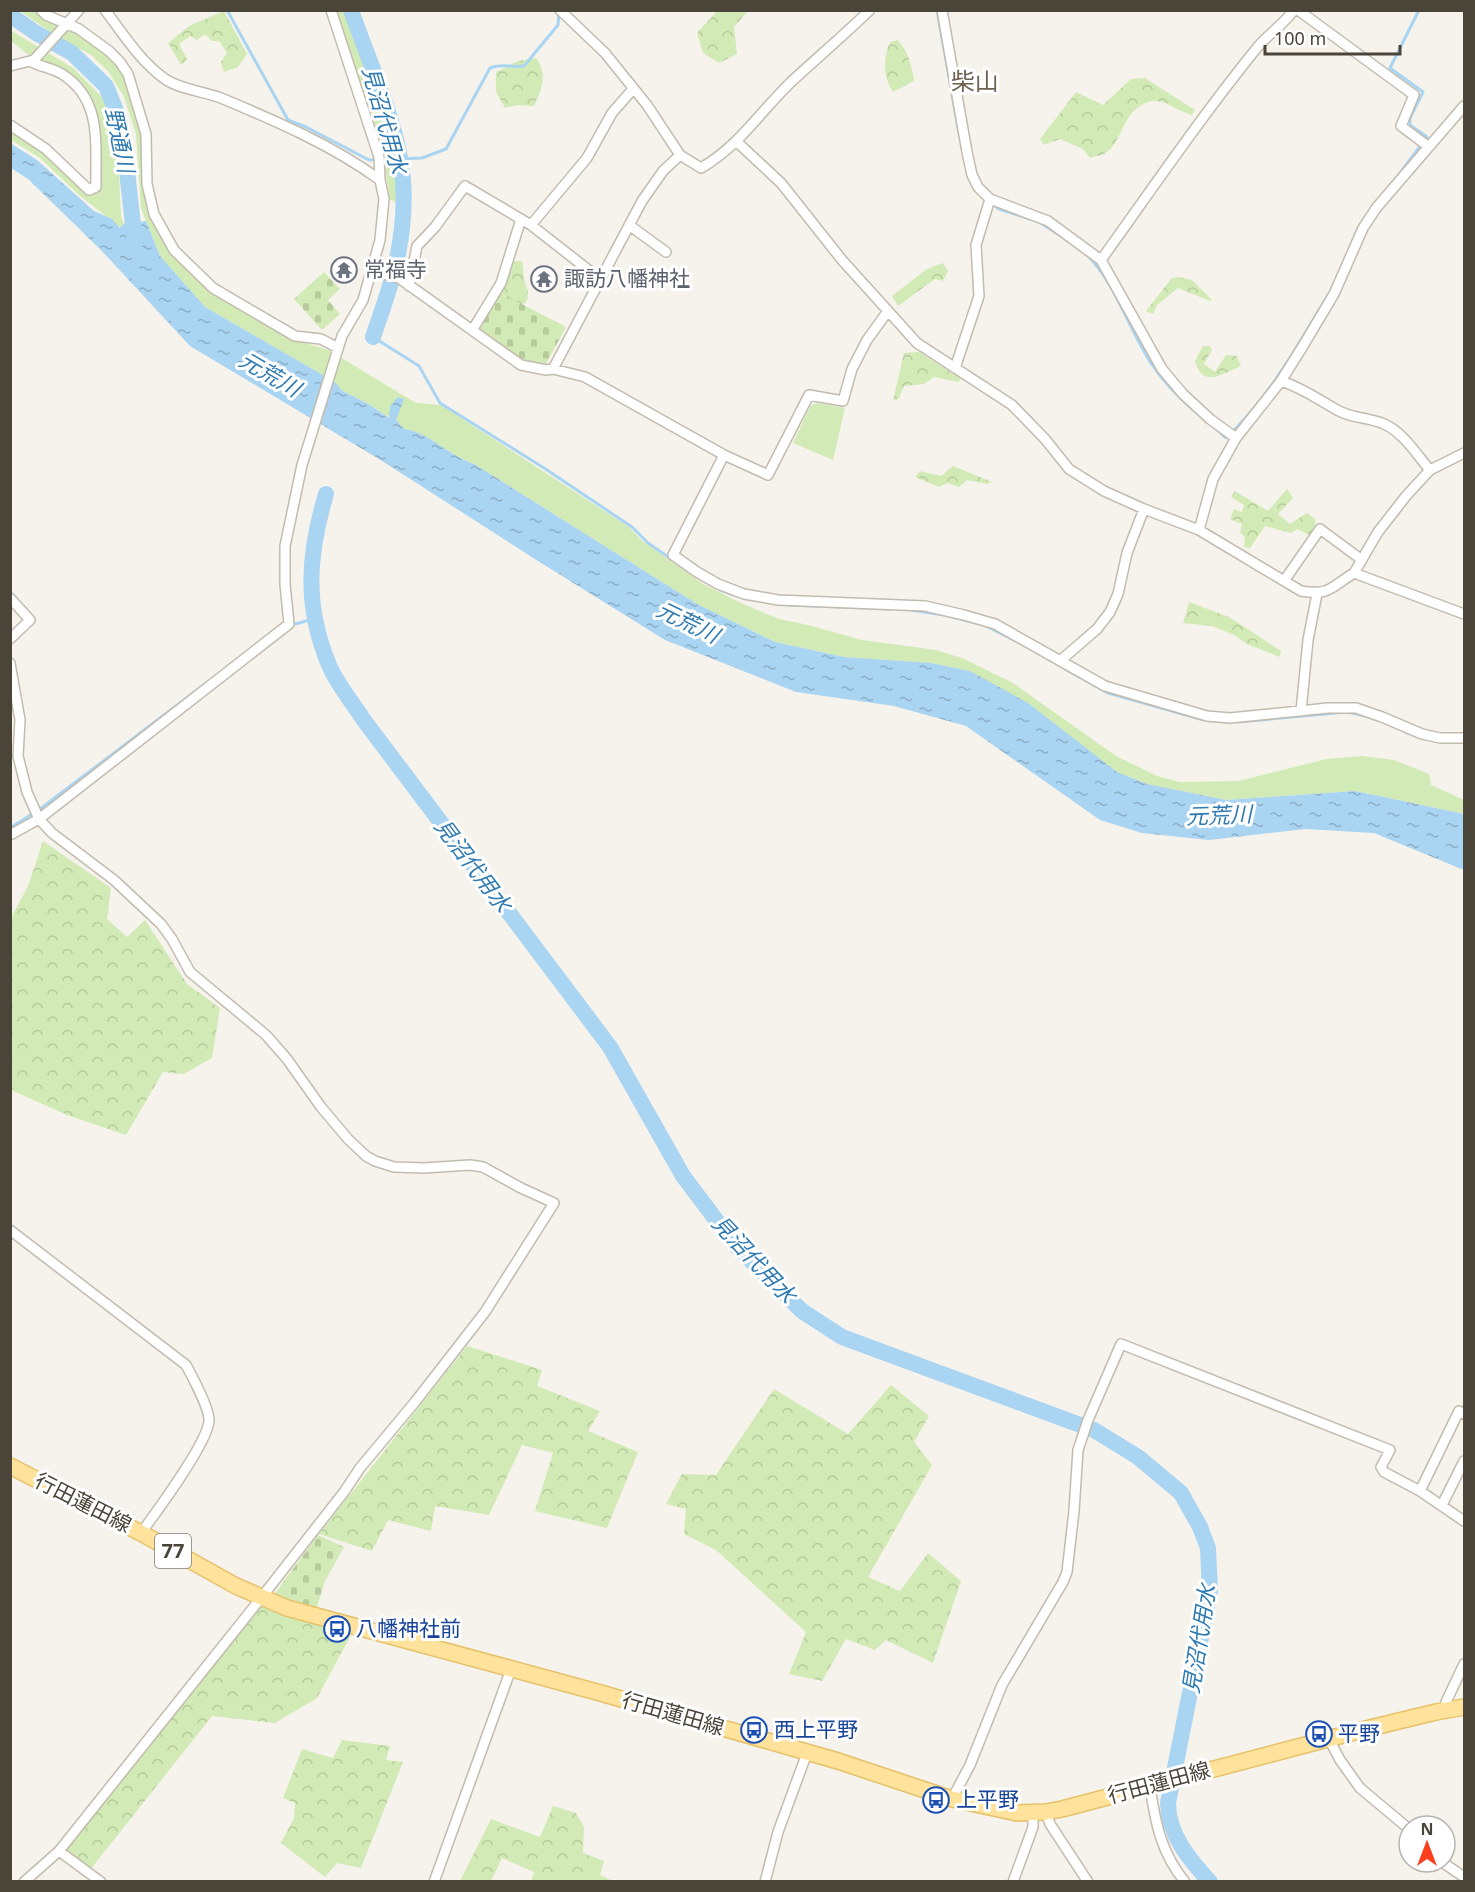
<svg xmlns="http://www.w3.org/2000/svg" width="1475" height="1892" viewBox="0 0 1475 1892" font-family="'Noto Sans','Noto Sans JP',sans-serif">
	<style>
		.grass { fill: #d2eab5 }
		.forest { fill: url(#forest-crowns) }
		.cemetery { fill: url(#cemetery-stones) }
		.water { fill: url(#water-ripples) }
		.lines { fill: none; stroke-linecap: round; stroke-linejoin: round }
		.stream { stroke: #a9d4f2; stroke-width: 3 }
		.canal { stroke: #a9d4f2; stroke-width: 9 }
		.river { stroke: #a9d4f2; stroke-width: 16 }
		.street-casing { stroke: #c2bbae; stroke-width: 12 }
		.primary-casing { stroke: #e6c16a; stroke-width: 18 }
		.street { stroke: #fff; stroke-width: 9 }
		.primary { stroke: #ffe39c; stroke-width: 15 }
		.labels { text-anchor: middle; stroke-width: 6; stroke-linejoin: round; paint-order: stroke }
		.shield { fill: #fff; stroke: #817c74; stroke-width: 1.5 }
		.shield-label { font-size: 20px; font-weight: bold; fill: #4b4439 }
		.worship-label { font-size: 21px; fill: #5b616d; stroke: #fff; text-anchor: start }
		.street-label { font-size: 21px; fill: #4b4439; stroke: #fff }
		.transit-label { font-size: 21px; fill: #164399; stroke: #fff; text-anchor: start }
		.water-label { font-size: 22px; font-style: italic; fill: #2e7ab2; stroke: #fff }
		.quarter-label { font-size: 24px; fill: #6e6250; stroke: #fff }
	</style>
	<defs>
		<pattern id="forest-crowns" width="20" height="18" patternUnits="userSpaceOnUse" patternTransform="scale(1.5)"><rect width="20" height="18" fill="#d2eab5"/><path d="M2 6a3 3 0 1 1 6 0M12 15a3 3 0 1 1 6 0" fill="none" stroke="#b6ca9c"/></pattern>
		<pattern id="cemetery-stones" width="16" height="16" patternUnits="userSpaceOnUse" patternTransform="scale(1.5)"><rect width="16" height="16" fill="#d2eab5"/><path d="M2 7V4a2 2 0 0 1 4 0v3zM10 15v-3a2 2 0 0 1 4 0v3z" fill="#b6ca9c"/></pattern>
		<pattern id="water-ripples" width="26" height="14" patternUnits="userSpaceOnUse" patternTransform="scale(1.5)"><rect width="26" height="14" fill="#a9d4f2"/><path d="M2 4q2-2 4 0t4 0M15 11q2-2 4 0t4 0" fill="none" stroke="#8caec5"/></pattern>
	</defs>
	<rect width="100%" height="100%" fill="#f6f3ec"/>
	<path class="grass" d="M20,11h17l7,5 28,10 42,33 15,24 15,52 6,78 60,75 86,52 32,10 88,53 25,2 188,122 12,13 62,44 40,20 36,15 29,6 54,15 74,10 26,8 51,25 103,73 41,20 23,6 58,-1 88,-22 36,-3 32,4 35,14 2,11 33,15v14l-109,-23 -129,9 -79,-16 -30,-12 -147,-101 -39,-8 -87,-6 -69,-15 -78,-38 -223,-140c-25,-8 -45,-32 -70,-35l-8,-9 7,-21 -12,10 -1,9 -20,-13 -29,-15 -5,-7 -15,-9 -116,-67 -45,-51 -19,-48 -5,-74 -12,-37 -16,-26 -17,-16 -38,-21z
		M334,11h12c23,68 58,140 53,214 -1,15 -7,31 -10,45l-3,-1 7,-24 3,-42 -6,-4 -9,-57z
		M10,30l63,38 30,30 9,27 6,29 3,62 3,8 -3,4 -41,-32 -40,-38 -29,-18v-11l31,20 53,42 1,-71 -13,-32 -52,-31 -20,-16z
		M816,403l29,5 -12,52 -40,-17 17,-36z"/>
	<path class="forest" d="M224,11l23,43 -9,13 -14,5 -3,-10 6,-9 -8,-12h-7l-7,-7 -8,6 -7,-4 -11,8 8,15 -6,6 -13,-22 21,-17z
		M717,11h31l-14,16 3,27 -18,9 -16,-10 -6,-20z
		M898,40c10,12 14,25 16,41l-21,11c-10,-15 -10,-33 -3,-50z
		M536,58c12,16 6,31 -2,48l-17,-1 -12,3 -9,-16v-20l22,-11z
		M1145,78l50,32 -3,5c-13,-3 -22,-12 -35,-14 -6,-1 -12,2 -17,5 -19,12 -19,39 -36,48 -4,2 -10,2 -14,4l-7,-9 -23,-10 -16,6 -4,-6 36,-47 27,13 28,-26z
		M514,261h8c1,6 1,11 2,17 2,12 7,11 2,25l-10,2 -14,-11 2,-13z
		M943,263l5,8 -5,10 -8,-2 -37,27 -6,-10 35,-27z
		M1178,277l14,3 20,20 -2,1 -32,-13 -21,17 -4,9 -7,-3 25,-32z
		M1203,346h7l2,4 -8,14 11,8 11,-17 11,1 4,10c-19,8 -38,23 -46,-5z
		M919,352l42,27 -3,3 -24,-5 -10,7 -20,2 -5,12 -6,3 11,-48z
		M953,466l39,16 -5,2 -20,-4 -8,7 -11,-4 -9,4 -24,-10 5,-6 21,5z
		M1287,489l6,9 -15,16 12,10 17,-11 8,6v7l-5,9 -13,-6 -6,4 -26,-7 -15,22 -6,-1 1,-10 -5,-4 2,-9 -12,-5 4,-10 8,3 2,-7 -13,-8 4,-6 33,20z
		M1189,602l40,15 52,34 -1,6 -33,-13 -13,-9 -22,-9 -29,-3z
		M43,841l68,47 -4,31 20,18 18,-17 42,64 33,24 -8,50 -28,16 -21,-2 -37,63 -59,-20 -56,-25v-172l17,-32z
		M467,1346l75,24 -5,16 63,25 -12,20 50,21 -31,76 -72,-17 18,-58 -31,-8 -33,70 -54,-9 -4,25 -43,-11 -16,31 -53,-17z
		M891,1385l38,31 -15,26 18,23 -64,112 32,14 28,-38 33,28 -28,82 -47,-23 -11,10 -29,-11 -24,42 -33,-7 17,-42 -90,-82 -32,-16 2,-25 -20,-5 16,-30 34,1 58,-86 74,45z
		M262,1605l89,30 -34,63 -42,25 -63,-7 -122,154 -26,-21z
		M342,1740l48,6 -4,14 17,2 -42,106 -24,-5 -12,14 -44,-34 13,-25 1,-15 -12,-5 19,-49 31,9z
		M553,1806l23,7 8,14 -1,26 21,8 -4,14 13,6h-82l3,-9 -32,-14 -11,23h-31l31,-62 49,18z"/>
	<path class="cemetery" d="M324,272l16,17 -12,11 12,14 -18,16 -28,-31z
		M499,292l67,35 -20,37c-27,-1 -46,-19 -67,-34v-5z
		M318,1535l26,12 -19,34 -9,29 -43,-14z"/>
	<path class="water" d="M10,143l27,17 57,51 18,8 8,9 4,-4 22,-3 14,35 45,51 116,67 15,9 5,7 29,15 19,13 1,-12 8,-9 6,2 -8,21 8,9c25,3 45,27 70,35l223,140 78,38 69,15 87,6 39,8 58,32 89,69 30,12 79,16 129,-9 109,23v56l-90,-37 -69,-4 -96,11 -67,-7 -42,-13 -134,-94 -72,-20 -98,-14 -131,-52 -127,-79 -159,-102 -189,-113 -89,-96 -73,-71 -17,-11z"/>
	<g class="lines">
		<path class="stream" d="M227,10l61,110 18,7 63,33 53,-2 24,-9 44,-81c13,-5 20,0 34,-2l34,-41 1,-13
			M937,10l22,123
			M1394,181l33,-44 -17,-12v-7l13,-26 -33,-24 29,-58
			M992,204l7,5 31,10
			M1039,222l25,16
			M1088,256c29,30 40,72 63,107 13,20 29,36 47,51
			M373,337l46,29 21,37 104,65 88,59 16,16 23,16
			M1215,428l11,10c43,-40 72,-93 102,-143
			M694,575l18,10
			M720,590l17,6
			M746,598l20,4
			M787,605l104,4
			M904,609l40,6 40,10 36,18
			M291,625l23,-6
			M1065,669l43,24 96,27 27,2
			M1238,722l109,-10 19,4
			M1405,732l14,5
			M10,828l30,-19 169,-128"/>
		<path class="canal" d="M326,494c-18,61 -22,111 3,171 8,19 23,37 34,54l247,328"/>
		<path class="river" d="M351,10c17,49 40,98 49,148 6,31 4,65 -2,96 -5,28 -16,56 -25,83
			M10,15l26,18 36,20 34,33 12,30 7,37 10,90
			M326,494c-18,61 -22,111 3,171 8,19 23,37 34,54l247,328 73,129 52,69 67,66 40,26 252,93 44,27 43,36 19,34 8,21 2,44 -42,211c0,32 22,57 42,79"/>
		<g class="street-casing">
			<path id="street" d="M41,10l5,5 33,14 30,22 11,11 8,12 18,60 1,50 7,30 20,36 39,38 82,48 26,3 17,9
				M105,10c18,24 36,52 60,69 16,11 38,12 56,19 55,23 111,47 159,82
				M560,10l45,43 42,52 33,50
				M942,10l25,142 5,23 6,12 12,12 58,22 53,39 61,109 21,25 27,25 26,19
				M1298,10l116,85 -13,31 28,21
				M10,66l24,-6 45,-50
				M10,125l36,24 43,41 7,-3c-1,-43 7,-87 -34,-113 -10,-6 -21,-7 -30,-12
				M737,142l44,41 61,77 75,83 95,62 33,34 24,30 35,22 40,18 55,21 102,61c29,5 30,-4 53,-18l110,41
				M531,225l56,-67 25,-45 21,-24
				M629,225l37,27
				M1101,260c51,-71 100,-143 155,-211 11,-14 27,-24 38,-39
				M371,271l28,7 122,87 25,5 7,-1 32,8 139,78 44,20 41,-80 34,6 9,-32 15,-29 21,-29
				M409,286l8,-40 18,-19 30,-41 66,39 69,54
				M473,329l28,-46 20,-64
				M955,368l24,-72 -3,-51 14,-46
				M553,369l89,-168 21,-30 17,-16 21,13c38,-22 59,-56 90,-86 26,-24 53,-47 79,-72
				M1281,381c22,7 38,19 58,30 15,8 30,6 45,13 19,8 33,31 46,46
				M724,455l-51,100 24,17 21,12 26,10 34,6 147,6 39,9 31,9 110,62 102,30 23,2 98,-10h28l26,9 40,17 18,4h24
				M1199,530l14,-51 23,-41 45,-57 22,-35 31,-52 29,-66 14,-21 87,-101
				M1354,573l24,-41 28,-36 24,-26 34,-17
				M1284,581l36,-52 42,31
				M10,598l20,22 -20,19
				M1061,660l36,-31 13,-17 8,-18 9,-41 17,-44
				M10,663l10,57 -2,36 9,36 12,27 13,14 62,47 47,44 11,15 18,33 76,63 21,24 34,48 27,32 18,17 9,5 19,6 30,1 46,-3 13,2 38,21 33,15 -69,109 -70,90 -55,66 -16,24 -83,106 -202,253 -35,31
				M1301,711l7,-71 9,-46
				M10,835l29,-16 250,-195 -4,-40v-38l17,-81 40,-129 21,-36 17,-60 4,-41 -4,-19 -1,-23 -48,-147
				M10,1230l176,135c6,11 24,45 23,56 -2,23 -52,90 -68,112
				M1420,1491l39,-80 5,3
				M1442,1505l22,-44
				M1446,1710v-8l18,-38
				M1329,1739l11,21 20,28 49,41
				M1150,1786c5,36 11,67 35,96
				M952,1799l18,-34 32,-80 61,-103 4,-10 7,-61 4,-61 10,-30 33,-76 269,106 -9,17 3,5 36,19 44,30
				M1046,1812l4,12 38,58
				M59,1851l42,31
				M1442,1862l22,15
				M434,1882l77,-213
				M765,1882l13,-50 29,-79
				M1013,1882l20,-55v-14"/>
		</g>
		<g class="primary-casing">
			<path id="primary" d="M10,1466l131,67 95,53 51,22 310,84 241,69 114,38 65,14 29,-1 16,-3 304,-80 70,-17 28,-5"/>
		</g>
		<use href="#street" class="street"/>
		<use href="#primary" class="primary"/>
	</g>
	<defs>
		<g id="temple-ring" transform="scale(1.35)"><circle r="9.5" fill="#fff" stroke="#6b7280" stroke-width="1.5"/><path d="M0-6L5-2H3V0L6.5 2.5H4V6H1.5V3h-3V6H-4V2.5H-6.5L-3 0V-2H-5Z" fill="#6b7280"/></g>
		<g id="bus-ring" transform="scale(1.35)"><circle r="9.5" fill="#fff" stroke="#1a4fb4" stroke-width="1.5"/><path d="M-5-6H5V4H4V6H2V4H-2V6H-4V4H-5ZM-3.5-4V0h7V-4ZM-3.5 1.2v1.5H-2V1.2ZM2 1.2v1.5H3.5V1.2Z" fill="#1a4fb4"/></g>
	</defs>
	<g fill-rule="evenodd">
		<use href="#temple-ring" x="344" y="270"/>
		<use href="#temple-ring" x="544" y="279"/>
		<use href="#bus-ring" x="337" y="1629"/>
		<use href="#bus-ring" x="754" y="1730"/>
		<use href="#bus-ring" x="1319" y="1734"/>
		<use href="#bus-ring" x="936" y="1800"/>
	</g>
	<g class="labels">
		<rect class="shield" x="155" y="1534" width="36" height="34" rx="4.5"/>
		<g class="shield-label">
			<text x="173" y="1558">77</text>
		</g>
		<g class="worship-label">
			<text x="364" y="277">常福寺</text>
			<text x="564" y="286">諏訪八幡神社</text>
		</g>
		<g class="street-label">
			<text transform="translate(83 1503) rotate(27)" y="7">行田蓮田線</text>
			<text transform="translate(673 1714) rotate(16)" y="7">行田蓮田線</text>
			<text transform="translate(1159 1783) rotate(-15)" y="7">行田蓮田線</text>
		</g>
		<g class="transit-label">
			<text x="356" y="1636">八幡神社前</text>
			<text x="774" y="1737">西上平野</text>
			<text x="1338" y="1741">平野</text>
			<text x="956" y="1807">上平野</text>
		</g>
		<g class="water-label">
			<text transform="translate(385 120) rotate(74)" y="8">見沼代用水</text>
			<text transform="translate(120 140) rotate(78)" y="8">野通川</text>
			<text transform="translate(270 374) rotate(30)" y="8">元荒川</text>
			<text transform="translate(688 622) rotate(26)" y="8">元荒川</text>
			<text transform="translate(1219 815) rotate(-2)" y="8">元荒川</text>
			<text transform="translate(473 865) rotate(53)" y="8">見沼代用水</text>
			<text transform="translate(754 1259) rotate(47)" y="8">見沼代用水</text>
			<text transform="translate(1199 1639) rotate(-81)" y="8">見沼代用水</text>
		</g>
		<g class="quarter-label">
			<text x="975" y="90">柴山</text>
		</g>
	</g>
	<rect width="1475" height="1892" fill="none" stroke="#4b4439" stroke-width="24"/>
	<g transform="translate(1427 1844)"><circle r="28" fill="#ffffff" stroke="#b7b4b0" stroke-width="1.5"/>
	<path d="M0-4.5L10 22L0 15L-10 22Z" fill="#fc3f1d"/>
	<text y="-9" font-size="16" font-weight="bold" text-anchor="middle" fill="#4b4439">N</text>
	</g>
	<path d="M1265 45v9h135v-9" fill="none" stroke="#4b4439" stroke-width="3"/>
	<text x="1274" y="45" font-size="18" fill="#4b4439" stroke="#ffffff" stroke-width="4.5" paint-order="stroke">100 m</text>
</svg>
